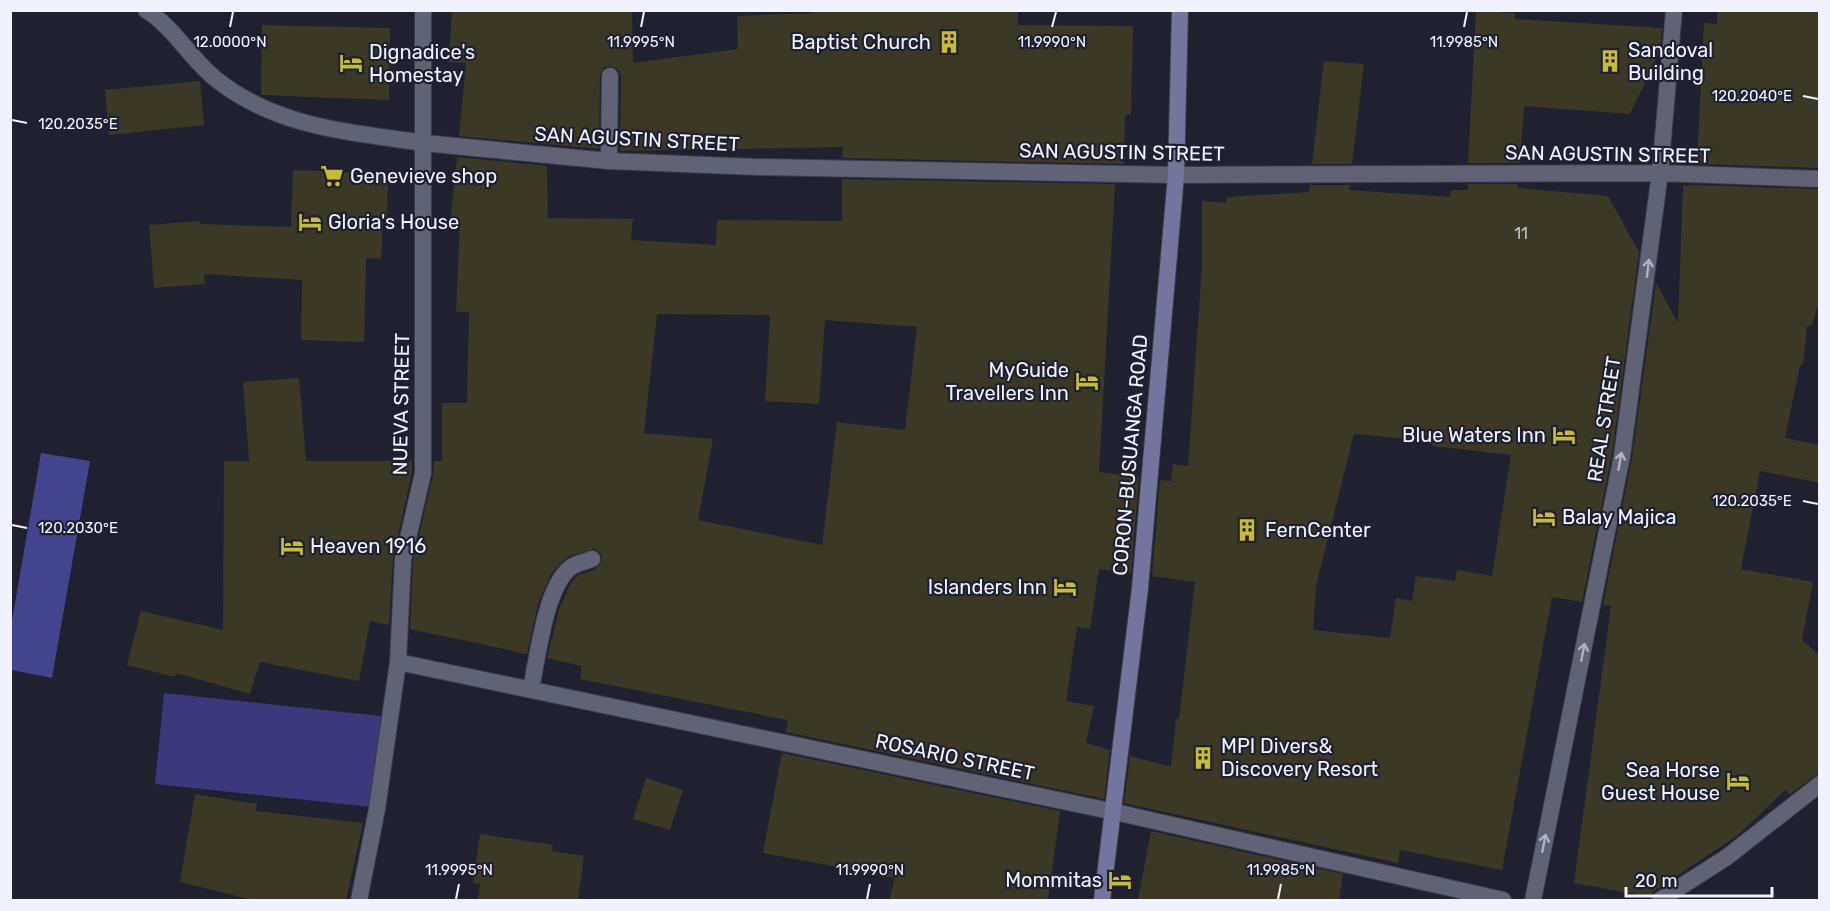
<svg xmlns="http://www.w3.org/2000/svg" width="1830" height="911" viewBox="0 0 1830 911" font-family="Rubik,sans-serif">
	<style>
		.green { fill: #39397b }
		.forest { fill: #43448e }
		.building { fill: #3b3926; fill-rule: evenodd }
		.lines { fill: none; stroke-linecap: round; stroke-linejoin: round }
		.service-casing { stroke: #3c3d4b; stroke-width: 18 }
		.minor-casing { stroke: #3c3d4b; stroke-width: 18 }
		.tertiary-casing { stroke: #3c3d4b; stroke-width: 18 }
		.secondary-casing { stroke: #3c3d4b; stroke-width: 18 }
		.service { stroke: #606376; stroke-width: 16 }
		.minor { stroke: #606376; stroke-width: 16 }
		.tertiary { stroke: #606376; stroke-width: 16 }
		.secondary { stroke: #72769f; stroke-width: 16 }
		.oneway { stroke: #afb2c1 }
		.ticks { fill: none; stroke: #f0f2fe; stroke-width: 2 }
		.labels { text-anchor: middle; stroke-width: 4.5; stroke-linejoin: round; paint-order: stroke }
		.number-label { font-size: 16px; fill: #c3c4c8 }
		.poi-label { font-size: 20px; fill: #f0f2fe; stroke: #1f2131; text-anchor: start }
		.street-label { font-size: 20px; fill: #f0f2fe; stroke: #1f2131 }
		.ticks-label { font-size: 15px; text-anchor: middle; fill: #f0f2fe; stroke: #1f2131; stroke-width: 4.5; stroke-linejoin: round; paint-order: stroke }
	</style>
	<rect width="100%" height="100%" fill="#1f2131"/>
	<path class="green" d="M164,693l217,23 -9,91 -217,-23z"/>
	<path class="forest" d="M41,453l49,8 -38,217 -41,-8v-44z"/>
	<path class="building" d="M452,10h180l1,53 105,-14 -1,-33 76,-3v-3h205v15l115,1 -2,89h-6l-1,49 -282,-6 1,-11 -223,4 1,-75 -2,-6 -8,-4 -7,1 -4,8 -1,74 -140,-13 7,-73 -17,-1z
		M1717,10h103v158l-123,-4 7,-141 13,1z
		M1476,11l39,2v6l147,9 -2,23 -30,63 -106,-8 -4,57h-52z
		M262,25l128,3 -1,72 -128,-5z
		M1324,61l40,3 -12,100h-40z
		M200,81l4,44 -95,10 -4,-45z
		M457,157l90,9 1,52 85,1 -2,21 85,5 1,-25 125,1v-42l273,5 -16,288 40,5 -8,96 -32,-4 -9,60 -13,-2 -11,74 28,5 -8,37 24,7 -6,49 -318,-67 2,-12 -208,-41 2,-13 -35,-8 12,-48 11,-26 8,-9 18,-6 6,-8v-6l-8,-6 -27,8 -15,15 -14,32 -11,50 -117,-25 3,-68 20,-86 1,-14h8v-58h25l2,-91h-13l4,-89h-10zM657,314l113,1 -5,86 54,3 6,-84 92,7 -12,103 -68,-8 -15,123 -124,-25 15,-81 -69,-6z
		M293,170l95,4 -1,47h-4l-2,38 -15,-1 -2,84 -63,-2 1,-60 -98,-6 1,10 -51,4 -5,-63 51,-4v3l91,3z
		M1468,184h50v4l90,8 31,56 -27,202 -30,148 -30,-5 -50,273 -102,-20 -2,13 -274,-60 6,-47 41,11 5,-48h3l16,-137 -43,-6 8,-96 11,1 2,-17 15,2 14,-200v-65l24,2 1,-6 82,-5 1,-7h40l-1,5 101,7 1,-7h17zM1354,434l78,7 1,5 78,9 -19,121 -35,-6 -2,11 -39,-5 -4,25 -16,-3 -6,40 -77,-8 3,-44z
		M1696,185l124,4v109l-8,27 -5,1 -4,39h-3l-15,73 35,7v38l-60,-12 -19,98 72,13 -11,58 18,16v116l-30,22 -5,-4 -47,45 -84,56 -4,6 -76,-14 37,-277 -8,-1 29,-147 24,-175 22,40 5,-137z
		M299,378l7,83h106v11l-19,86 -4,67 -19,-4 -11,60 -99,-19 -10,32 -74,-21 -1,4 -48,-12 14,-54 82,19 1,-169h25l-6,-79z
		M782,753l278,58 -12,89h-159l6,-22 -132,-25z
		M646,778l37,12 -13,40 -37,-11z
		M195,794l62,10 -1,7 107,12 -17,77h-93l-73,-18z
		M1151,831l192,43 -4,26h-201z
		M480,834l73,11 -1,6 32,5 -6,44h-100l2,-16 -7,-1z"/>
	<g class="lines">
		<g class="service-casing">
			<path id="service" d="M609,161l1,-85
				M531,688c7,-31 14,-100 39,-120 6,-5 15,-6 22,-9"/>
		</g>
		<g class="minor-casing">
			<path id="minor" d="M424,143l185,18 148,6 419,8 484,-2 160,6
				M398,662l717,150 388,88
				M1533,900l89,-444 38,-283 14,-163
				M1660,900l67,-43 93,-73"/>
		</g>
		<g class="tertiary-casing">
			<path id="tertiary" d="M146,10c29,18 44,49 71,70 61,48 133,52 207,63
				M359,900l18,-91 21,-147 5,-102 20,-87v-463"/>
		</g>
		<g class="secondary-casing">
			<path id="secondary" d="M1102,900l38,-312 36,-413 4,-165"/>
		</g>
		<use href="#service" class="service"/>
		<use href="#minor" class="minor"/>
		<use href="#tertiary" class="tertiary"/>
		<use href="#secondary" class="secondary"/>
	</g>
	<defs><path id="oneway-shaft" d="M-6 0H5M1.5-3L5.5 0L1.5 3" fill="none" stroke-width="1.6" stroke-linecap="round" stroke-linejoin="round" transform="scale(1.5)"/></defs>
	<g class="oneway">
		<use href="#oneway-shaft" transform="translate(1648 268) rotate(-83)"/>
		<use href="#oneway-shaft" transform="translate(1620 461) rotate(-80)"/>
		<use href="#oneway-shaft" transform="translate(1583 652) rotate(-79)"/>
		<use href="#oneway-shaft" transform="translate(1544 843) rotate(-79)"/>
	</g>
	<path class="ticks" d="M230,27l3,-15M641,27l3,-15M1052,27l4,-15M1464,27l3,-15M1803,96l15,3M12,120l15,3M1803,501l15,3M12,525l15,3M456,899l3,-15M867,899l3,-15M1278,899l3,-15"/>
	<defs>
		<g id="building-bare" transform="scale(1.8)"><path d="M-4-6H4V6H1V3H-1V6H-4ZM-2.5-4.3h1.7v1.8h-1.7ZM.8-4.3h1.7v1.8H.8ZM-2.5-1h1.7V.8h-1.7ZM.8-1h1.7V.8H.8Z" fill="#c8bb3b" stroke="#1f2131" stroke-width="2.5" paint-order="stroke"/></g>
		<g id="hotel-bare" transform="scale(1.8)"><path d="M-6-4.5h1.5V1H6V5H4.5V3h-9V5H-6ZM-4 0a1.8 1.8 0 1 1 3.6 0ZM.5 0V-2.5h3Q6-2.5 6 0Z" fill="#c8bb3b" stroke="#1f2131" stroke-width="2.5" paint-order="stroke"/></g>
		<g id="supermarket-bare" transform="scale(1.8)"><path d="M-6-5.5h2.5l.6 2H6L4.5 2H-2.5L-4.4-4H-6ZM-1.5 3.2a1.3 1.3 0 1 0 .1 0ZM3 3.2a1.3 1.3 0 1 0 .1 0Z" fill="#c8bb3b" stroke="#1f2131" stroke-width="2.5" paint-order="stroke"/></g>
	</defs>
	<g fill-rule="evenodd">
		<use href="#building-bare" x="949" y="42"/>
		<use href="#building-bare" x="1610" y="61"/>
		<use href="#hotel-bare" x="351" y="63"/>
		<use href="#supermarket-bare" x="332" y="176"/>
		<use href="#hotel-bare" x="310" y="222"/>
		<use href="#hotel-bare" x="1087" y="381"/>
		<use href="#hotel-bare" x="1564" y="435"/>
		<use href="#hotel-bare" x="1544" y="517"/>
		<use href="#building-bare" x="1247" y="530"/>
		<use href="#hotel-bare" x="292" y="546"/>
		<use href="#hotel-bare" x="1065" y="587"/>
		<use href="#building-bare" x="1203" y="758"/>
		<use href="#hotel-bare" x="1738" y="781"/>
		<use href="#hotel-bare" x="1120" y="880"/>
	</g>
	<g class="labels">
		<g class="number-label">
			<text x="1521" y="239">11</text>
		</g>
		<g class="poi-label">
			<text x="931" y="49" text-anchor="end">Baptist Church</text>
			<text x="1628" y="57">Sandoval<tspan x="1628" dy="23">Building</tspan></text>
			<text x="369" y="59">Dignadice's<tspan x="369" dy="23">Homestay</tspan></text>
			<text x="350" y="183">Genevieve shop</text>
			<text x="328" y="229">Gloria's House</text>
			<text x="1069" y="377" text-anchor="end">MyGuide<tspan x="1069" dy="23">Travellers Inn</tspan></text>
			<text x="1546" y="442" text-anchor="end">Blue Waters Inn</text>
			<text x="1562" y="524">Balay Majica</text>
			<text x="1265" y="537">FernCenter</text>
			<text x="310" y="553">Heaven 1916</text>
			<text x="1047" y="594" text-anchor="end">Islanders Inn</text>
			<text x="1221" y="753">MPI Divers&amp;<tspan x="1221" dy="23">Discovery Resort</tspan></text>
			<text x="1720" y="777" text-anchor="end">Sea Horse<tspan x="1720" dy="23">Guest House</tspan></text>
			<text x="1102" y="887" text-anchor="end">Mommitas</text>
		</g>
		<g class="street-label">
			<text transform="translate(637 139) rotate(3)" y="7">SAN AGUSTIN STREET</text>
			<text transform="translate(1122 152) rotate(1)" y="7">SAN AGUSTIN STREET</text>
			<text transform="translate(1608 154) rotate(1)" y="7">SAN AGUSTIN STREET</text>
			<text transform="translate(401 404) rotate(-89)" y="7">NUEVA STREET</text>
			<text transform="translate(1604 419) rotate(-81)" y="7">REAL STREET</text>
			<text transform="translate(1130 455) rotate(-85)" y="7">CORON-BUSUANGA ROAD</text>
			<text transform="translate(955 757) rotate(12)" y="7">ROSARIO STREET</text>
		</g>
	</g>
	<g class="ticks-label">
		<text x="230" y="47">12.0000°N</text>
		<text x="641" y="47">11.9995°N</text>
		<text x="1052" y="47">11.9990°N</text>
		<text x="1464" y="47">11.9985°N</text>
		<text x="1752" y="101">120.2040°E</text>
		<text x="78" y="129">120.2035°E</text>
		<text x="1752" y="506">120.2035°E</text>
		<text x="78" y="533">120.2030°E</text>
		<text x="459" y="875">11.9995°N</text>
		<text x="870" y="875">11.9990°N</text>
		<text x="1281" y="875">11.9985°N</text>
	</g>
	<rect width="1830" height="911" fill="none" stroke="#f0f2fe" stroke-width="24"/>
	<path d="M1626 887v9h146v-9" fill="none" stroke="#f0f2fe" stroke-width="3"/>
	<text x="1635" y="887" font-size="18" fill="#f0f2fe" stroke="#1f2131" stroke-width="4.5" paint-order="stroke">20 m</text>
</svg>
